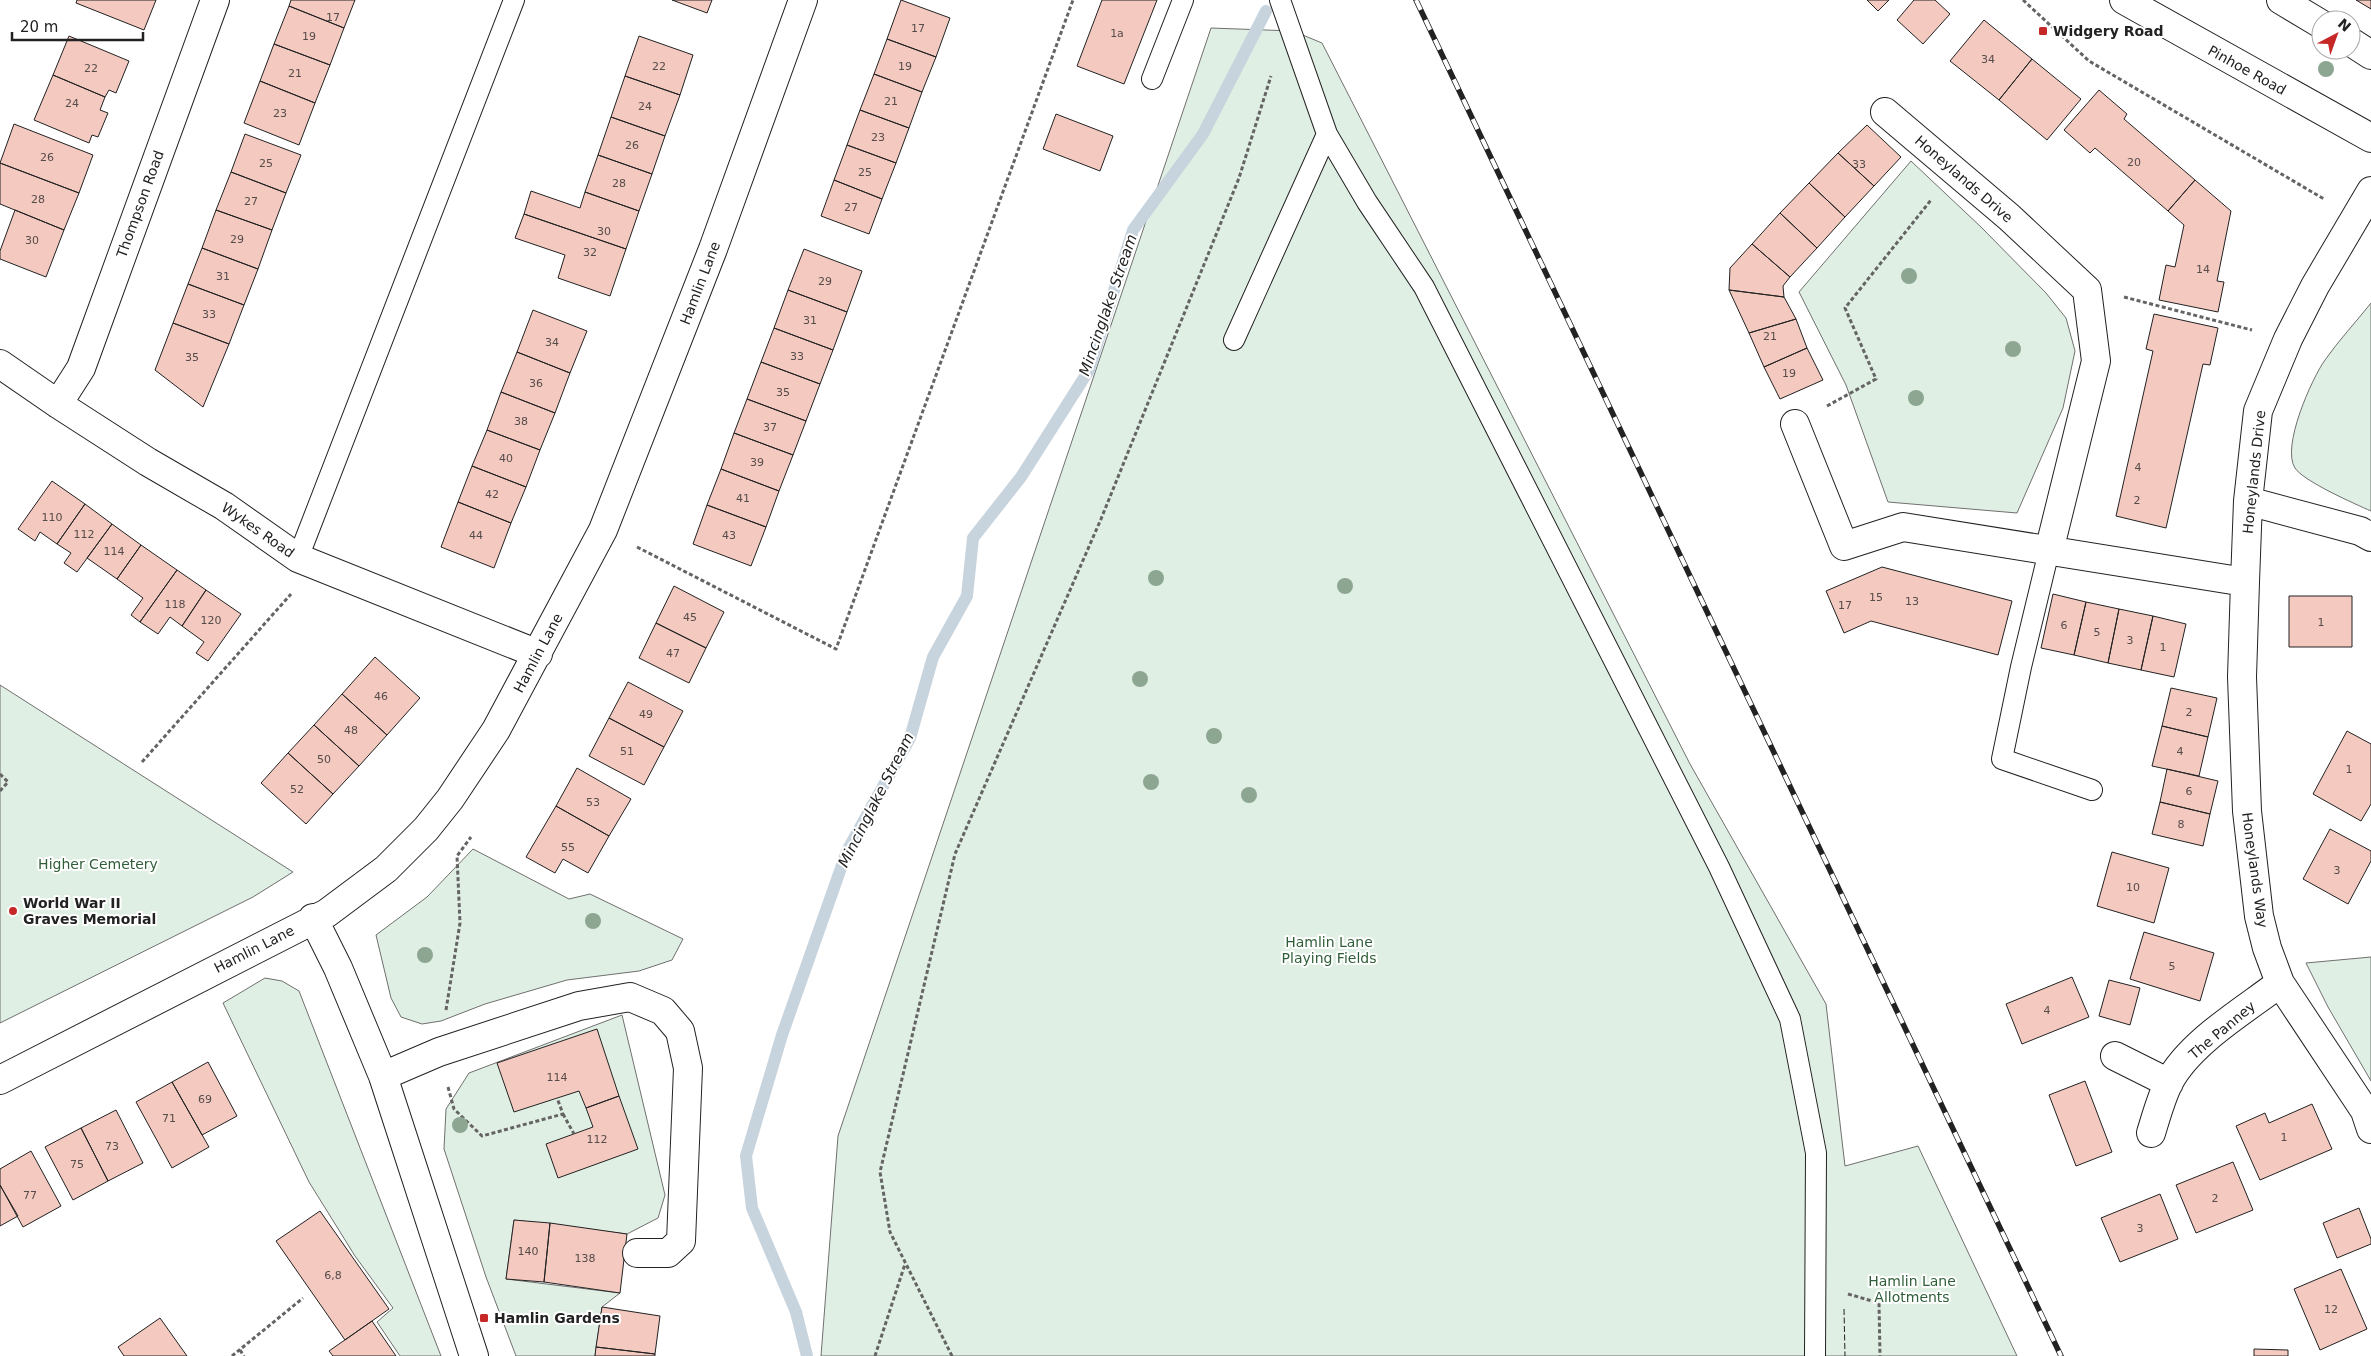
<svg xmlns="http://www.w3.org/2000/svg" width="2371" height="1356" viewBox="0 0 2371 1356" font-family="'DejaVu Sans',sans-serif">
	<style>
		.green { fill: #e0efe3; stroke: #6f6f6f }
		.lines { fill: none; stroke-linecap: round; stroke-linejoin: round }
		.stream { stroke: #c7d3dd; stroke-width: 12 }
		.building { fill: #f3c9c0; stroke: #222 }
		.service-casing { stroke: #222; stroke-width: 22 }
		.pedestrian-casing { stroke: #222; stroke-width: 30 }
		.minor-casing { stroke: #222; stroke-width: 30 }
		.secondary-casing { stroke: #222; stroke-width: 30 }
		.path { stroke: #646464; stroke-width: 3; stroke-dasharray: 4 2.5; stroke-linecap: butt }
		.service { stroke: #fff; stroke-width: 20 }
		.pedestrian { stroke: #fff; stroke-width: 28 }
		.minor { stroke: #fff; stroke-width: 28 }
		.secondary { stroke: #fff; stroke-width: 28 }
		.rail-casing { stroke: #222; stroke-width: 5.5 }
		.rail { stroke: #fff; stroke-width: 4; stroke-dasharray: 11; stroke-linecap: butt }
		.fence { stroke: #222; stroke-width: 1; stroke-dasharray: 6 2.5; stroke-linecap: butt }
		.tree { fill: #8da692 }
		.poi-dot { fill: #c62828; stroke: #fff; stroke-width: 2 }
		.labels { text-anchor: middle; stroke-width: 4; stroke-linejoin: round; paint-order: stroke }
		.number-label { font-size: 11px; fill: #564c4a }
		.poi-label { font-size: 14px; font-weight: bold; fill: #222; stroke: #fff; text-anchor: start }
		.street-label { font-size: 14px; fill: #222; stroke: #fff }
		.park-label { font-size: 14px; fill: #2f5e38; stroke: #fff }
		.water-label { font-size: 15px; font-style: italic; fill: #222; stroke: #fff }
	</style>
	<rect width="100%" height="100%" fill="#fff"/>
	<path class="green" d="M1211,28l82,3 29,12 368,721 136,240 19,162 73,-20 99,210h-1196l17,-220z
		M1911,161l70,66 65,66 20,25 9,33 -12,57 -46,105 -129,-11 -42,-117 -47,-93z
		M2371,303v208c-16,-7 -68,-30 -76,-43 -14,-21 17,-90 30,-108 14,-20 31,-38 46,-57z
		M0,685l293,187 -40,25 -253,126z
		M473,849l96,50 21,-5 93,45 -11,21 -33,11 -72,9 -82,24 -44,17 -19,3 -21,-7 -10,-19 -15,-63 51,-38z
		M2371,957v124l-43,-74 -22,-44z
		M265,978l17,3 17,10 142,365h-41l-23,-34 16,-14 -38,-52 -46,-74 -86,-179z
		M622,1015l43,180 -7,23 -31,16 -113,-14 -8,59 114,14 -18,14 -7,49h-79l-30,-79 -42,-128 2,-40 23,-36z"/>
	<g class="lines">
		<path class="stream" d="M807,1356l-11,-44 -44,-104 -6,-52 36,-121 65,-184 63,-113 23,-81 34,-61 6,-58 48,-61 68,-107 44,-140 70,-96 63,-123"/>
	</g>
	<path class="building" d="M77,0h79l-12,30 -68,-27z
		M291,0h64l-11,28 -55,-22z
		M672,0h40l-5,13z
		M901,0l49,18 -14,39 -49,-18z
		M1102,0h55l-33,84 -47,-18z
		M1867,0h22l-11,11z
		M1914,0h21l15,14 -27,30 -26,-24z
		M2356,0h15v9z
		M289,6l55,22 -14,37 -56,-21z
		M1984,20l48,39 -33,41 -49,-39z
		M69,36l60,25 -13,32 -7,-3 -4,7 -52,-22z
		M639,36l54,19 -13,40 -55,-19z
		M887,39l49,18 -14,35 -48,-18z
		M274,44l56,21 -15,38 -55,-22z
		M2032,59l49,40 -34,41 -48,-40z
		M874,74l48,18 -13,36 -49,-18z
		M53,75l52,22 -5,13 8,3 -10,24 -6,-2 -3,8 -55,-23z
		M625,76l55,19 -15,41 -54,-19z
		M260,81l55,22 -16,42 -55,-22z
		M2099,90l28,24 -3,5 71,61 -27,31 -73,-63 -5,5 -26,-23z
		M860,110l49,18 -13,35 -49,-18z
		M1056,114l57,22 -13,35 -57,-22z
		M611,117l54,19 -13,38 -54,-19z
		M14,124l79,31 -14,38 -79,-30z
		M1867,125l34,32 -27,29 -36,-33z
		M245,134l56,21 -15,38 -55,-21z
		M847,145l49,18 -14,36 -48,-19z
		M1838,153l36,33 -29,31 -36,-34z
		M598,155l54,19 -13,37 -54,-19z
		M0,163l79,30 -15,37 -64,-26z
		M231,172l55,21 -14,37 -56,-20z
		M834,180l48,19 -13,35 -48,-18z
		M2195,180l36,31 -14,70 7,1 -6,30 -59,-12 7,-35 9,2 9,-42 -16,-14z
		M1809,183l36,34 -28,31 -37,-35z
		M531,191l49,17 5,-16 54,19 -13,38 -102,-35z
		M15,210l49,20 -18,47 -46,-18v-8z
		M216,210l56,20 -14,39 -56,-21z
		M1780,213l37,35 -27,29 -38,-33z
		M524,214l102,35 -16,47 -52,-18 7,-23 -50,-17z
		M1752,244l38,33 -7,9 1,11 -55,-7 1,-22z
		M202,248l56,21 -14,36 -56,-21z
		M804,249l58,22 -15,41 -59,-22z
		M188,284l56,21 -15,39 -56,-21z
		M788,290l59,22 -14,38 -59,-22z
		M1729,290l55,7 12,22 -47,14z
		M533,310l54,21 -17,42 -53,-21z
		M2154,314l64,14 -8,37 -7,-1 -37,164 -50,-12 37,-165 -7,-2z
		M1796,319l11,29 -43,19 -15,-34z
		M173,323l56,21 -26,63 -48,-37z
		M774,328l59,22 -13,34 -59,-22z
		M1807,348l16,32 -43,19 -16,-32z
		M517,352l53,21 -15,40 -54,-21z
		M761,362l59,22 -14,37 -59,-22z
		M501,392l54,21 -15,37 -53,-20z
		M747,399l59,22 -13,34 -59,-22z
		M487,430l53,20 -14,37 -54,-21z
		M734,433l59,22 -14,36 -58,-22z
		M472,466l54,21 -15,36 -53,-21z
		M721,469l58,22 -13,36 -59,-22z
		M52,481l33,23 -28,40 -17,-12 -5,9 -17,-12z
		M458,502l53,21 -17,45 -53,-21z
		M85,504l27,20 -35,48 -13,-9 7,-10 -14,-9z
		M707,505l59,22 -15,39 -58,-22z
		M112,524l29,21 -24,34 -30,-21z
		M141,545l36,25 -37,52 -9,-7 12,-17 -26,-19z
		M1882,567l130,34 -14,54 -127,-34 -27,12 -18,-42z
		M177,570l29,20 -24,36 -12,-9 -12,17 -18,-12z
		M674,586l50,26 -18,36 -50,-25z
		M206,590l35,24 -33,47 -12,-8 8,-11 -22,-16z
		M2053,594l33,8 -12,53 -33,-7z
		M2289,596h63v51h-63z
		M2086,602l33,7 -11,54 -34,-8z
		M2119,609l34,7 -12,54 -33,-7z
		M2153,616l33,8 -12,53 -33,-7z
		M656,623l50,25 -17,35 -50,-25z
		M375,657l45,41 -33,37 -45,-41z
		M628,682l55,29 -19,36 -55,-29z
		M2171,688l46,10 -9,39 -46,-11z
		M342,694l45,41 -28,31 -45,-41z
		M609,718l55,29 -20,38 -55,-29z
		M314,725l45,41 -26,28 -45,-41z
		M2162,726l46,11 -9,39 -47,-10z
		M2347,731l24,13v60l-10,17 -48,-27z
		M288,753l45,41 -27,30 -45,-41z
		M577,768l54,31 -22,37 -53,-30z
		M2167,769l51,12 -8,33 -50,-12z
		M2160,802l50,12 -7,32 -51,-12z
		M556,806l53,30 -21,37 -25,-14 -8,14 -29,-16z
		M2330,829l41,22v10l-23,43 -45,-25z
		M2112,852l57,16 -15,55 -57,-17z
		M2144,932l70,21 -14,48 -70,-22z
		M2072,977l17,40 -67,27 -16,-40z
		M2109,980l31,8 -10,37 -31,-9z
		M597,1029l22,67 -33,12 -7,-17 -65,21 -17,-49z
		M208,1062l29,54 -35,19 -30,-53z
		M2085,1081l27,71 -36,14 -27,-71z
		M172,1082l37,65 -37,21 -36,-66z
		M619,1096l19,53 -80,29 -12,-34 47,-17 -7,-19z
		M2312,1104l20,45 -72,31 -24,-54 29,-13 4,10z
		M116,1110l27,53 -35,18 -27,-53z
		M81,1128l27,53 -35,19 -28,-53z
		M31,1151l30,55 -38,21 -23,-42v-16z
		M2233,1162l20,48 -57,23 -20,-48z
		M0,1185l18,31 -18,10z
		M2160,1194l18,45 -58,23 -19,-44z
		M2359,1208l12,31v5l-34,14 -14,-35z
		M320,1211l69,98 -44,31 -69,-99z
		M514,1220l36,3 -6,59 -38,-3z
		M550,1223l77,11 -7,59 -76,-11z
		M2341,1269l26,60 -47,21 -26,-61z
		M602,1307l58,9 -5,38 -59,-7z
		M160,1318l27,38h-63l-6,-9z
		M372,1321l24,35h-63l-4,-5z
		M596,1347l59,7v2h-60z
		M2254,1349l34,1v6h-34z"/>
	<g class="lines">
		<g class="service-casing">
			<path id="service" d="M1280,0l47,134 40,68 57,85 295,580 71,152 26,134 -1,203
				M1152,79l31,-79
				M1234,340l93,-206
				M2049,551l-28,116 -19,92 90,31
				M298,558l216,-558"/>
		</g>
		<g class="pedestrian-casing">
			<path id="pedestrian" d="M2281,0l40,24
				M2351,42l20,13"/>
		</g>
		<g class="minor-casing">
			<path id="minor" d="M1885,112l124,105 78,73 9,71 -47,190
				M0,364l58,40 90,58 76,44 74,52 240,96
				M58,404l23,-36 134,-368
				M1795,424l49,122 59,-19 342,55 3,-81 10,-90 30,-72 27,-53 56,-95
				M2248,501l112,30 11,6
				M2245,582l-3,95 5,134 12,105 8,32 13,35 85,128 6,18
				M313,918l25,50 45,108 91,280
				M2115,1056l54,27
				M383,1076l56,-24 140,-46 51,-9 33,14 17,20 8,37 -7,173 -13,12h-31
				M0,1080l327,-167 59,-44 40,-40 24,-30 46,-69 107,-200 110,-281 90,-249
				M2151,1133c5,-16 10,-35 18,-51 21,-40 76,-72 111,-99"/>
		</g>
		<g class="secondary-casing">
			<path id="secondary" d="M2124,0l247,138"/>
		</g>
		<path class="path" d="M2023,0l66,61 235,138
			M2124,297l128,33
			M1827,406l49,-27 -31,-71 86,-108
			M637,547l199,102 237,-649
			M142,762l149,-168
			M0,774l8,8 -8,9
			M446,1010l14,-87 -3,-67 14,-19
			M448,1087l6,22 28,27 81,-22 -6,-16
			M563,1114l11,20
			M1848,1294l31,9 1,53
			M240,1350l4,6
			M232,1356l71,-58
			M875,1356l30,-92
			M952,1356l-62,-124 -10,-60 75,-318 146,-335 138,-341 32,-102"/>
		<use href="#service" class="service"/>
		<use href="#pedestrian" class="pedestrian"/>
		<use href="#minor" class="minor"/>
		<use href="#secondary" class="secondary"/>
		<g class="rail-casing">
			<path id="rail" d="M1416,0l645,1356"/>
		</g>
		<use href="#rail" class="rail"/>
		<path class="fence" d="M1844,1309l1,47"/>
	</g>
	<g class="tree">
		<circle cx="2326" cy="69" r="8"/>
		<circle cx="1909" cy="276" r="8"/>
		<circle cx="2013" cy="349" r="8"/>
		<circle cx="1916" cy="398" r="8"/>
		<circle cx="1156" cy="578" r="8"/>
		<circle cx="1345" cy="586" r="8"/>
		<circle cx="1140" cy="679" r="8"/>
		<circle cx="1214" cy="736" r="8"/>
		<circle cx="1151" cy="782" r="8"/>
		<circle cx="1249" cy="795" r="8"/>
		<circle cx="593" cy="921" r="8"/>
		<circle cx="425" cy="955" r="8"/>
		<circle cx="460" cy="1125" r="8"/>
	</g>
	<g class="poi-dot">
		<rect x="2038" y="26" width="10" height="10" rx="2.5"/>
		<circle cx="13" cy="911" r="5"/>
		<rect x="479" y="1313" width="10" height="10" rx="2.5"/>
	</g>
	<g class="labels">
		<g class="number-label">
			<text x="333" y="21">17</text>
			<text x="918" y="32">17</text>
			<text x="1117" y="37">1a</text>
			<text x="309" y="40">19</text>
			<text x="1988" y="63">34</text>
			<text x="659" y="70">22</text>
			<text x="905" y="70">19</text>
			<text x="91" y="72">22</text>
			<text x="295" y="77">21</text>
			<text x="891" y="105">21</text>
			<text x="72" y="107">24</text>
			<text x="645" y="110">24</text>
			<text x="280" y="117">23</text>
			<text x="878" y="141">23</text>
			<text x="632" y="149">26</text>
			<text x="47" y="161">26</text>
			<text x="2134" y="166">20</text>
			<text x="266" y="167">25</text>
			<text x="1859" y="168">33</text>
			<text x="865" y="176">25</text>
			<text x="619" y="187">28</text>
			<text x="38" y="203">28</text>
			<text x="251" y="205">27</text>
			<text x="851" y="211">27</text>
			<text x="604" y="235">30</text>
			<text x="237" y="243">29</text>
			<text x="32" y="244">30</text>
			<text x="590" y="256">32</text>
			<text x="2203" y="273">14</text>
			<text x="223" y="280">31</text>
			<text x="825" y="285">29</text>
			<text x="209" y="318">33</text>
			<text x="810" y="324">31</text>
			<text x="1770" y="340">21</text>
			<text x="552" y="346">34</text>
			<text x="797" y="360">33</text>
			<text x="192" y="361">35</text>
			<text x="1789" y="377">19</text>
			<text x="536" y="387">36</text>
			<text x="783" y="396">35</text>
			<text x="521" y="425">38</text>
			<text x="770" y="431">37</text>
			<text x="506" y="462">40</text>
			<text x="757" y="466">39</text>
			<text x="2138" y="471">4</text>
			<text x="492" y="498">42</text>
			<text x="743" y="502">41</text>
			<text x="2137" y="504">2</text>
			<text x="52" y="521">110</text>
			<text x="84" y="538">112</text>
			<text x="476" y="539">44</text>
			<text x="729" y="539">43</text>
			<text x="114" y="555">114</text>
			<text x="1876" y="601">15</text>
			<text x="1912" y="605">13</text>
			<text x="175" y="608">118</text>
			<text x="1845" y="609">17</text>
			<text x="690" y="621">45</text>
			<text x="211" y="624">120</text>
			<text x="2321" y="626">1</text>
			<text x="2064" y="629">6</text>
			<text x="2097" y="636">5</text>
			<text x="2130" y="644">3</text>
			<text x="2163" y="651">1</text>
			<text x="673" y="657">47</text>
			<text x="381" y="700">46</text>
			<text x="2189" y="716">2</text>
			<text x="646" y="718">49</text>
			<text x="351" y="734">48</text>
			<text x="627" y="755">51</text>
			<text x="2180" y="755">4</text>
			<text x="324" y="763">50</text>
			<text x="2349" y="773">1</text>
			<text x="297" y="793">52</text>
			<text x="2189" y="795">6</text>
			<text x="593" y="806">53</text>
			<text x="2181" y="828">8</text>
			<text x="568" y="851">55</text>
			<text x="2337" y="874">3</text>
			<text x="2133" y="891">10</text>
			<text x="2172" y="970">5</text>
			<text x="2047" y="1014">4</text>
			<text x="557" y="1081">114</text>
			<text x="205" y="1103">69</text>
			<text x="169" y="1122">71</text>
			<text x="2284" y="1141">1</text>
			<text x="597" y="1143">112</text>
			<text x="112" y="1150">73</text>
			<text x="77" y="1168">75</text>
			<text x="30" y="1199">77</text>
			<text x="2215" y="1202">2</text>
			<text x="2140" y="1232">3</text>
			<text x="528" y="1255">140</text>
			<text x="585" y="1262">138</text>
			<text x="333" y="1279">6,8</text>
			<text x="2331" y="1313">12</text>
		</g>
		<g class="poi-label">
			<text x="2053" y="36">Widgery Road</text>
			<text x="23" y="908">World War II<tspan x="23" dy="16">Graves Memorial</tspan></text>
			<text x="494" y="1323">Hamlin Gardens</text>
		</g>
		<g class="street-label">
			<text transform="translate(2247 70) rotate(29)" y="5">Pinhoe Road</text>
			<text transform="translate(1964 179) rotate(41)" y="5">Honeylands Drive</text>
			<text transform="translate(140 204) rotate(-70)" y="5">Thompson Road</text>
			<text transform="translate(700 283) rotate(-69)" y="5">Hamlin Lane</text>
			<text transform="translate(2254 472) rotate(-84)" y="5">Honeylands Drive</text>
			<text transform="translate(258 530) rotate(35)" y="5">Wykes Road</text>
			<text transform="translate(538 653) rotate(-62)" y="5">Hamlin Lane</text>
			<text transform="translate(2255 870) rotate(82)" y="5">Honeylands Way</text>
			<text transform="translate(254 949) rotate(-27)" y="5">Hamlin Lane</text>
			<text transform="translate(2222 1030) rotate(-40)" y="5">The Panney</text>
		</g>
		<g class="park-label">
			<text x="98" y="869">Higher Cemetery</text>
			<text x="1329" y="947">Hamlin Lane<tspan x="1329" dy="16">Playing Fields</tspan></text>
			<text x="1912" y="1286">Hamlin Lane<tspan x="1912" dy="16">Allotments</tspan></text>
		</g>
		<g class="water-label">
			<text transform="translate(1108 305) rotate(-71)" y="5">Mincinglake Stream</text>
			<text transform="translate(876 800) rotate(-63)" y="5">Mincinglake Stream</text>
		</g>
	</g>
	<g transform="translate(2336 35) rotate(41)"><circle r="24" fill="#ffffff" stroke="#a7a7a7"/>
	<path d="M0-4L9 19L0 12L-9 19Z" fill="#c62828"/>
	<text y="-8" font-size="14" font-weight="bold" text-anchor="middle" fill="#222222">N</text>
	</g>
	<path d="M12 32v8h131v-8" fill="none" stroke="#222222" stroke-width="2.5"/>
	<text x="20" y="32" font-size="15" fill="#222222" stroke="#ffffff" stroke-width="4" paint-order="stroke">20 m</text>
</svg>
